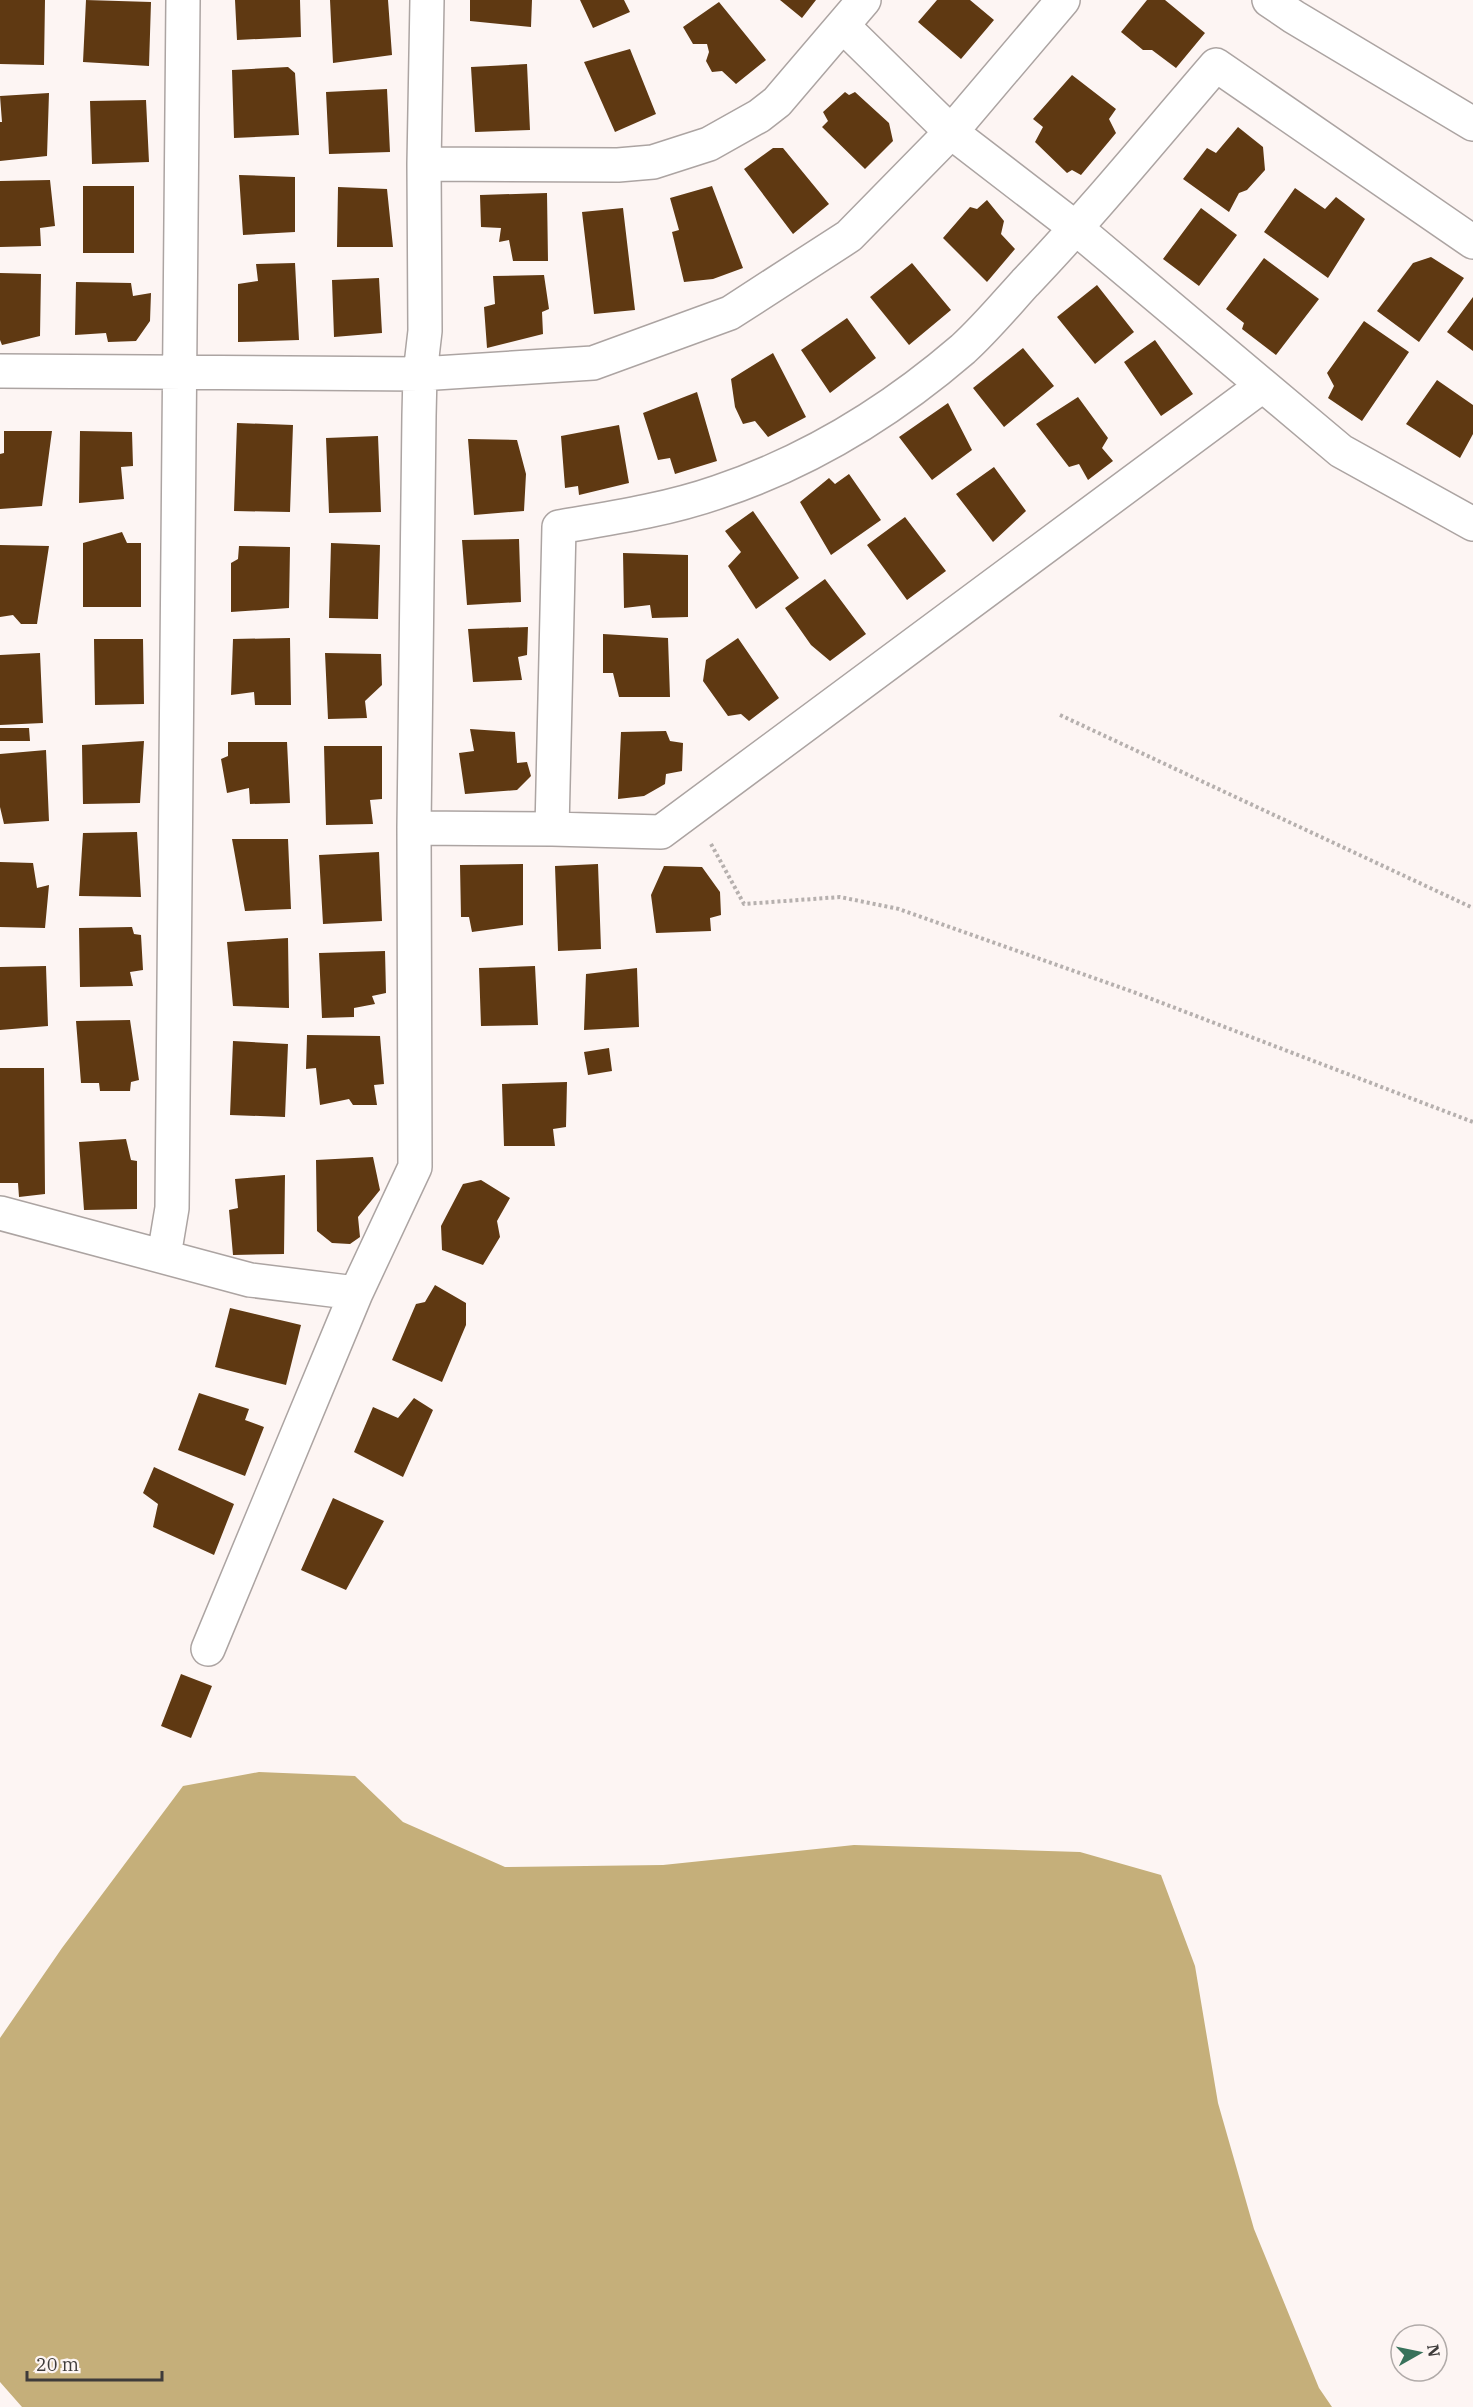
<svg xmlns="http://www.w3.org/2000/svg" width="1473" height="2407" viewBox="0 0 1473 2407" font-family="'IBM Plex Serif',serif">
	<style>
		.forest { fill: #c5af7a }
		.building { fill: #5f3912 }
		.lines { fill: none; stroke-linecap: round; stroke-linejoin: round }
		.minor-casing { stroke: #aca4a2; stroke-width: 36 }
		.path { stroke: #b6b0ae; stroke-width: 4; stroke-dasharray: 3 3; stroke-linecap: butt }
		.minor { stroke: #fff; stroke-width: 33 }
	</style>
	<rect width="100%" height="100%" fill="#fdf5f3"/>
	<path class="forest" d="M259,1772l96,4 48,46 102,45 158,-2 191,-20 226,7 81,23 34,91 23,137 36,126 65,159 13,19h-1310l-22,-25v-344l62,-90 121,-162z"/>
	<path class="building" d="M0,0h45l-1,65 -44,-1z
		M86,0l65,2 -2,64 -66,-4z
		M235,0h65l1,37 -64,3z
		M330,0h58l4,55 -59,8z
		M470,0h62l-1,27 -61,-6z
		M580,0h44l6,12 -37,16z
		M780,0h36l-14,18z
		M937,0h33l24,20 -33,39 -43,-37z
		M1147,0h18l40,33 -29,35 -24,-18h-9l-22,-18z
		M719,2l47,58 -30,24 -14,-13 -10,1 -6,-11 3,-9 -2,-8h-14l-10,-17z
		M630,49l26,65 -41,18 -31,-70z
		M527,64l3,66 -55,2 -4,-65z
		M288,67l7,6 4,62 -65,3 -2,-68z
		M1072,75l44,34 -7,10 7,14 -35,42 -9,-5 -5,3 -32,-31 8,-15 -10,-8z
		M387,89l3,63 -61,2 -3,-62z
		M845,92l4,3 6,-3 34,31 4,18 -28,28 -43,-42 6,-6 -5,-9z
		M49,93l-2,63 -47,5v-39h2l-2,-26z
		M146,100l3,62 -57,2 -2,-63z
		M1238,127l25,20 2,23 -18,20 -8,3 -10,19 -46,-33 24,-31 9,5z
		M773,148h10l46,56 -36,30 -49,-65z
		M239,175l56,2v55l-52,3z
		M50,180l5,46 -15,2 1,18 -41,1v-66z
		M83,186h51v67h-51z
		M712,186l31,82 -30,11 -29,3 -12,-50 7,-2 -9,-32z
		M338,187l49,2 6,58h-56z
		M1295,188l30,21 11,-12 29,22 -37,59 -64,-46z
		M547,193l1,68h-35l-4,-21 -10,2 2,-14 -20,-1 -1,-32z
		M987,200l17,21 -3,13 14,15 -28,33 -44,-44 27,-31 7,2z
		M623,208l12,102 -41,4 -12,-102z
		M1201,208l36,27 -38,51 -36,-27z
		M1431,257l33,21 -45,64 -42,-31 36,-48z
		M1264,258l55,41 -43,56 -34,-26 2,-6 -18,-14z
		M295,263l4,77 -61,2v-58l20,-3 -2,-17z
		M912,263l39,47 -42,35 -39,-48z
		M0,273l41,1 -1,62 -38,9 -2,-5z
		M544,275l5,34 -7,3 1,22 -56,14 -3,-41 11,-3 -2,-28z
		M379,278l3,55 -48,4 -2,-57z
		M76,282l55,1 2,13 18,-3 -1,28 -14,20 -28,1 -2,-9 -31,2z
		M1097,285l37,47 -39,32 -38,-47z
		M1473,297v54l-26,-19z
		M847,318l29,40 -46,35 -29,-43z
		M1364,321l45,31 -47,69 -34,-23 6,-12 -7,-13z
		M1155,340l38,54 -32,22 -37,-54z
		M1023,348l31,38 -50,41 -31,-39z
		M773,353l33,64 -38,20 -13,-16 -12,3 -8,-17 -4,-28z
		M1437,380l36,25v29l-13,24 -54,-34z
		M697,392l20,69 -42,13 -5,-16 -12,2 -15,-47z
		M1078,397l30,41 -6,10 11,13 -25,19 -9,-16 -10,3 -33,-43z
		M948,403l24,47 -40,30 -33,-43z
		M237,423l56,2 -3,87 -56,-1z
		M619,425l10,58 -50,12 -1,-9 -13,2 -4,-52z
		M4,431h48l-10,75 -42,3v-55l4,-1z
		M80,431l52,1 1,34 -12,1 3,32 -45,4z
		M378,436l3,76 -52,1 -3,-75z
		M468,439l49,1 9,34 -2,37 -50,4z
		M994,467l32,44 -33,31 -37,-48z
		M849,474l32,46 -50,35 -31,-53 29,-24 6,6z
		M753,511l46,67 -43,31 -28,-43 13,-14 -16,-21z
		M905,517l41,54 -39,29 -40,-55z
		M122,532l5,11h14v64h-58v-64z
		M519,539l2,63 -54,3 -5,-65z
		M331,543l49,2 -2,74 -49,-1z
		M0,545l49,1 -12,78h-16l-8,-9 -13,2z
		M239,546l51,1 -1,61 -58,4v-49l7,-4z
		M623,553l65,2v62l-36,1 -2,-13 -26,3z
		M825,579l41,55 -36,27 -19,-16 -26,-37z
		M528,627l-1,28 -9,2 4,23 -49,2 -5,-53z
		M603,634l65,4 2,59h-51l-6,-24h-10z
		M290,638l1,67h-36l-1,-13 -23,3 2,-56z
		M738,638l41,60 -30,23 -8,-7 -13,2 -25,-35 3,-21z
		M94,639h49l1,65 -49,1z
		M40,653l3,70 -43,2v-70z
		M325,653l56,1 1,31 -17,16 2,17 -39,1z
		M0,728h29l1,13h-30z
		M470,729l45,3 2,31 10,-1 4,14 -14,14 -52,4 -6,-41 15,-2z
		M666,731l4,10 13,2 -1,28 -16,3 -1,10 -21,12 -26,3 3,-67z
		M144,741l-4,62 -57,1 -1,-59z
		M228,742h59l3,61 -40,1 -1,-16 -22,5 -6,-34 7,-3z
		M324,746h58v53l-12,1 3,24 -47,1z
		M46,750l3,71 -45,3 -4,-17v-53z
		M137,832l4,65 -62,-1 4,-63z
		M232,839h56l3,70 -46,2z
		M379,852l3,69 -59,3 -4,-69z
		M0,862l33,1 4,25 12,-3 -4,43 -45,-1z
		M523,864v61l-51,7 -3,-15h-8l-1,-52z
		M598,864l3,85 -43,2 -3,-85z
		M664,866l38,1 18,25 1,23 -11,3 1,13 -55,2 -5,-38z
		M132,927l2,7 7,1 2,35 -13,2 3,14 -53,1 -1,-59z
		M288,938l1,70 -56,-2 -6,-64z
		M385,951l1,42 -14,3 3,8 -21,4v9l-32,1 -3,-65z
		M46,966l2,60 -48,4v-63z
		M535,966l3,59 -57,1 -2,-58z
		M637,968l2,59 -55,3 2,-56z
		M130,1020l9,60 -8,2 -1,9h-30l-1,-8h-18l-5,-62z
		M307,1035l73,1 4,48 -10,1 3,20h-24l-4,-6 -29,6 -4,-37 -10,1z
		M233,1041l55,3 -3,73 -55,-2z
		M609,1048l3,23 -24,4 -4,-23z
		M0,1068h44l1,126 -26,3 -1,-14h-18z
		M567,1082l-1,45 -13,2 2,17h-51l-2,-62z
		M126,1139l5,21 6,1v48l-53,1 -5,-68z
		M373,1157l7,33 -22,27 2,20 -10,7 -18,-1 -15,-12 -1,-71z
		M285,1175l-1,79 -51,1 -4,-45 9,-2 -3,-29z
		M481,1180l29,18 -13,23 3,16 -17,28 -41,-15 -1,-24 22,-42z
		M435,1285l31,18v22l-24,57 -50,-22 24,-56 9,-2z
		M230,1308l71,17 -15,60 -71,-18z
		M199,1393l50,16 -4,11 19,7 -19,49 -67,-26z
		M414,1398l19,12 -30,67 -49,-25 19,-45 25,11z
		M154,1467l80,37 -20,51 -61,-28 5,-23 -15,-11z
		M333,1498l51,23 -38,69 -45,-20z
		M181,1674l31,12 -21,52 -30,-12z"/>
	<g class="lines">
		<g class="minor-casing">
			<path id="minor" d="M1269,0l25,17 179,107
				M843,26l108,106 126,97 264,222 132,73
				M424,164l194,1 35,-3 56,-18 50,-28 18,-14 87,-102
				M0,371l420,3 173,-11 137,-50 119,-77 102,-104 112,-132
				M414,828l138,1 109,3 601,-446
				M552,829l7,-302c53,-9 107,-17 159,-35 90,-30 173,-81 245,-143 22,-20 42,-44 62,-66 67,-70 128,-145 191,-218l257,177
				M0,1213l250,67 106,13
				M164,1256l8,-48 11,-1208
				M208,1649l148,-356 59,-126 -1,-339 5,-412 1,-42 5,-43 -1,-167 3,-164"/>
		</g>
		<path class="path" d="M1060,715l413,193
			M711,844l33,60 96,-7 59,12 237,84 337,129"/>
		<use href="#minor" class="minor"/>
	</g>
	<g transform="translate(1419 2353) rotate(81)"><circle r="28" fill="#fdf5f3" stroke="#b1aba9" stroke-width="1.5"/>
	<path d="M0-4.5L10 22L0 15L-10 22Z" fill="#38725b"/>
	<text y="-9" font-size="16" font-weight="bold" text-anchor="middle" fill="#3e3b3a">N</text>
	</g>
	<path d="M27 2371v9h135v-9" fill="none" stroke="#3e3b3a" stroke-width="3"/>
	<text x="36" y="2371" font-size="18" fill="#3e3b3a" stroke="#fdf5f3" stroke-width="4.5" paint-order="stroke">20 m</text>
</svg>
